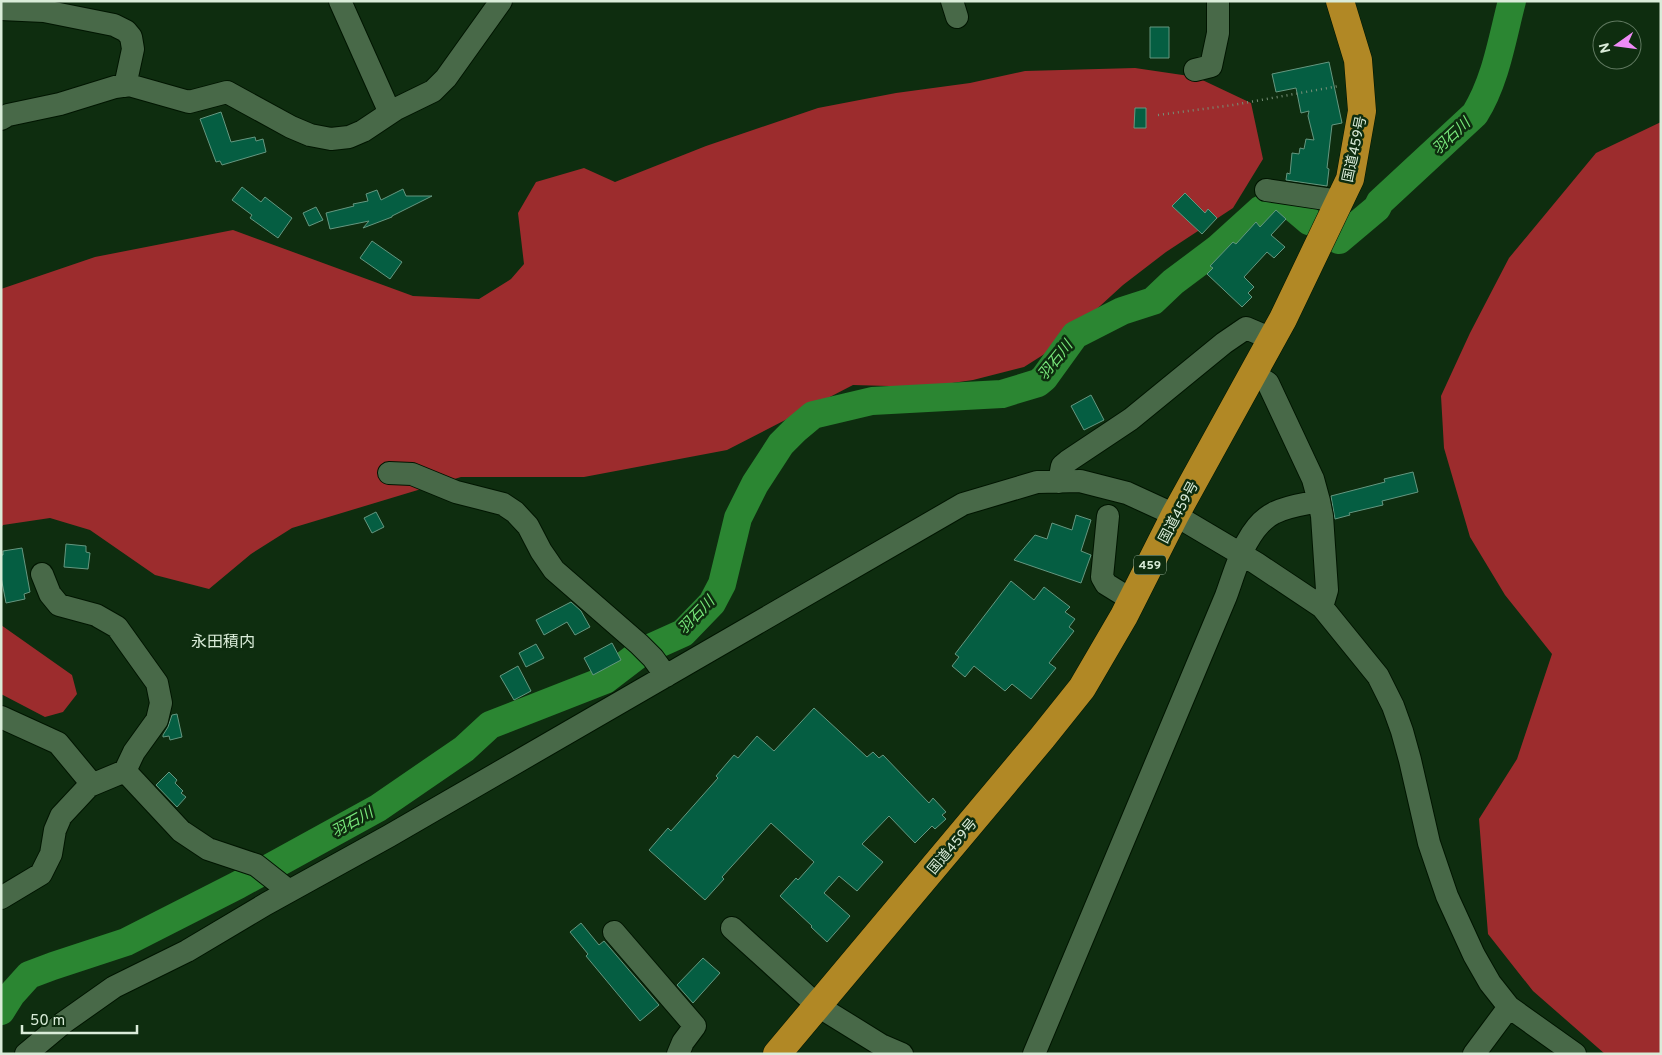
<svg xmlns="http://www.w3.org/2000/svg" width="1662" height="1055" viewBox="0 0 1662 1055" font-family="Overpass,'Noto Sans JP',sans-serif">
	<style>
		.forest { fill: #9c2c2d }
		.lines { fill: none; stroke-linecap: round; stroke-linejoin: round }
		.river { stroke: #2b8632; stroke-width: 28 }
		.building { fill: #055e42; stroke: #659780 }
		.minor-casing { stroke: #001500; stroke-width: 24 }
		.highway-casing { stroke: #001500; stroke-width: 29 }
		.path { stroke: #778f77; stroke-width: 2.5; stroke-dasharray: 1 4; stroke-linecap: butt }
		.minor { stroke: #486948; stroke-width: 22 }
		.highway { stroke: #b18825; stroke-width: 28 }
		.labels { text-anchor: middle; stroke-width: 5; stroke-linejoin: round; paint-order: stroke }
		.shield { fill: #0e2d0f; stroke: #9db39c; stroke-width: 1 }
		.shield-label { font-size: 12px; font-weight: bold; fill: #daecd9 }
		.street-label { font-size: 14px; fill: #daecd9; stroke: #0e2d0f }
		.water-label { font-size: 15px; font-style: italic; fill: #78e77b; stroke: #0e2d0f }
		.quarter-label { font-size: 16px; fill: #daecd9; stroke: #0e2d0f }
	</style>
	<rect width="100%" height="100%" fill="#0e2d0f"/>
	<path class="forest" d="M1135,68l61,9 55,26 12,56 -30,49 -67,44 -43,33 -69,63 -30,19 -51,13 -49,7 -71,-2 -126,65 -143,27h-123l-169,51 -41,26 -42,35 -54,-14 -65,-45 -40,-12 -47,7 -2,3v-239l94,-32 138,-27 180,66 66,3 32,-20 13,-15 -6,-51 18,-31 48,-14 31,14 91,-36 112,-38 78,-15 74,-10 55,-12z
		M1661,122v932h-56l-72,-63 -45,-57 -9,-115 38,-60 35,-105 -47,-59 -35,-58 -26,-89 -3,-52 29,-63 39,-75 87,-105z
		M1,625l71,50 5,19 -14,18 -18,5 -44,-23z"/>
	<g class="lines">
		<path class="river" d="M1339,240l38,-32 3,-6 95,-88c21,-34 27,-75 37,-113
			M1,1011l10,-16 18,-20 24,-9 73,-24 112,-57 140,-77 86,-59 26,-24 115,-45 38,-29 40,-18 29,-30 10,-19 16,-66 17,-34 26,-40 14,-14 18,-15 59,-14 130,-7 36,-11 6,-5 31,-43 47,-24 31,-10 20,-19 44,-33 43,-39 15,-7 14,1 20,17"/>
	</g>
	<path class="building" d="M1150,27h19v31h-19z
		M1329,62l13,61 -10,2 -5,43 2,1 -2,17 -41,-6 1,-7 3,1 2,-21 7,1 1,-6 4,1 2,-10 8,1 -6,-24 1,-5 -8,2 -5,-25 -20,4 -4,-18z
		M1135,108h11v20h-12z
		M221,112l10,30 24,-5 1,4 7,-2 3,13 -44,13 -2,-4 -4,1 -16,-43z
		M242,187l19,15 4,-5 27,21 -14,20 -28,-20 2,-3 -20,-15z
		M403,189l3,7h26l-40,20v1l-29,11 6,-7 -39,8 -4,-16 28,-7 -1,-2 15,-3 -2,-7 11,-4 4,10z
		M1185,193l20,20 3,-4 9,9 -15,16 -30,-28z
		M316,207l7,13 -14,6 -6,-13z
		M1276,210l10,9 -15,16 14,12 -11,11 -7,-6 -23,25 10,10 -6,6 4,4 -10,10 -35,-33 6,-6 -3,-2 23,-24 3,2 20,-22 4,5z
		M372,241l30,21 -12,17 -30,-21z
		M1091,395l13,25 -20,10 -13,-24z
		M1413,472l5,20 -36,9 1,4 -34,8 1,2 -15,4 -4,-23 54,-14 -1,-3z
		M376,512l8,15 -12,6 -8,-15z
		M1076,515l15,5 -10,31 10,4 -10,28 -67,-23 21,-25 12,4 5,-16 20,7z
		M66,544l20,2v6l4,1 -2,16 -24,-2z
		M22,548l8,44 -6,2 1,5 -19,4 -5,-26v-22h2v-4z
		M1011,581l23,19 10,-13 26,20 -5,5 10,7 -6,8 5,4 -25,32 7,5 -25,31 -19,-15 -7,7 -31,-25 -9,11 -13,-11 7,-9 -4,-3z
		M571,602l10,9 9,16 -15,8 -8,-13 -23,13 -8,-15z
		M612,643l9,17 -28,15 -9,-17z
		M536,644l8,14 -18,9 -7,-14z
		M518,666l13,25 -17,9 -14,-24z
		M814,708l53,49 6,-5 6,6 4,-3 46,48 4,-5 13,14 -4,3 4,4 -11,10 -3,-3 -17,17 -26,-27 -27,28 21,18 -26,29 -18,-15 -15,17 26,23 -23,26 -16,-15 1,-1 -32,-30 16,-18 2,2 16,-18 -43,-39 -49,54 2,2 -19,21 -56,-50 19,-22 3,3 47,-53 -2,-2 18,-21 4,3 19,-22 17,15z
		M177,714l5,23 -12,3 -1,-4 -6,1v-2l5,-8 4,-12z
		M169,772l8,8 -2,3 8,8 -2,2 5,4 -9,10 -21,-22z
		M581,923l18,22 5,-4 55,64 -19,16 -54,-65 2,-2 -18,-22z
		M703,958l17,15 -27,30 -16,-18z"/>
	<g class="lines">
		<g class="minor-casing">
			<path id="minor" d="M340,1l50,112
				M952,1l5,16
				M1,9l43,2 70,14 12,6 5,6 2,12 -8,37
				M1195,70l16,-4 7,-33v-32
				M1,119l7,-4 52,-11 55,-17 14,-2 60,17 38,-10 64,35 19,8 21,4 18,-2 14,-6 33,-22 37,-18 13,-13 55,-77
				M1266,190l73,11
				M1253,373l15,10 45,96 6,22 3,15 5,74 -5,17
				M389,473l23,1 44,18 47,12 12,8 13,14 13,25 13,19 85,74 14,14 13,18
				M1059,482l3,-16 6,-5 63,-42 93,-76 22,-15 26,11
				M1108,516l-6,61 4,7 26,16
				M1,717l57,26 34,41
				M125,771l56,60 27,18 48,16 33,26
				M1,898l40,-24 10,-20 4,-24 6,-14 28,-30 36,-15 9,-19 23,-32 4,-17 -4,-20 -40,-56 -21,-12 -37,-10 -9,-11 -8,-20
				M732,928l86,78 63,39 21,9
				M614,932l81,94 -12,16 -5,12
				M26,1054l37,-31 51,-36 73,-36 79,-47 123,-68 574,-332 74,-22 43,-1 47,12 48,22 81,48 66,44 56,69 15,30 9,25 8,29 19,83 18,53 27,59 16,28 19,24 66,47
				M1034,1054l192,-458c10,-27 20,-69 48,-83 13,-7 31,-9 45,-12
				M1474,1054l35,-47"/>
		</g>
		<g class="highway-casing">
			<path id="highway" d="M777,1054l265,-316 40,-50 42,-72 51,-101 108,-196 67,-140 12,-68 -4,-51 -18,-59"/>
		</g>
		<path class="path" d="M1158,115l75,-10 106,-19"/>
		<use href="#minor" class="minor"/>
		<use href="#highway" class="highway"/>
	</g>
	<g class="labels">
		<rect class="shield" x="1134" y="555.5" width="32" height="19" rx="4"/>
		<g class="shield-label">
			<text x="1150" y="569">459</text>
		</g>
		<g class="street-label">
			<text transform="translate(1354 149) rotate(-78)" y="5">国道459号</text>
			<text transform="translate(1178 512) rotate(-62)" y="5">国道459号</text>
			<text transform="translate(952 846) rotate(-50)" y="5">国道459号</text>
		</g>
		<g class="water-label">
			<text transform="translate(1451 136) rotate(-43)" y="5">羽石川</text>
			<text transform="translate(1055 360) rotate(-51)" y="5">羽石川</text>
			<text transform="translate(696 615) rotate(-46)" y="5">羽石川</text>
			<text transform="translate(352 822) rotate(-29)" y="5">羽石川</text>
		</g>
		<g class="quarter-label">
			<text x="223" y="647">永田積内</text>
		</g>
	</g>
	<rect width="1662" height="1055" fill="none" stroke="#daecd9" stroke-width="5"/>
	<g transform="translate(1617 45) rotate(256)"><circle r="24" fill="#0e2d0f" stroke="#607960"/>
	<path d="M0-4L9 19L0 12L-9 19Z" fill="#ef8bf7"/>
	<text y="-8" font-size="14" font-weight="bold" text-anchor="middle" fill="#daecd9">N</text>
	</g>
	<path d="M22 1025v8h115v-8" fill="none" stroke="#daecd9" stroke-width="2.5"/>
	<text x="30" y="1025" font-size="15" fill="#daecd9" stroke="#0e2d0f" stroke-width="4" paint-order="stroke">50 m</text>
</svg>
